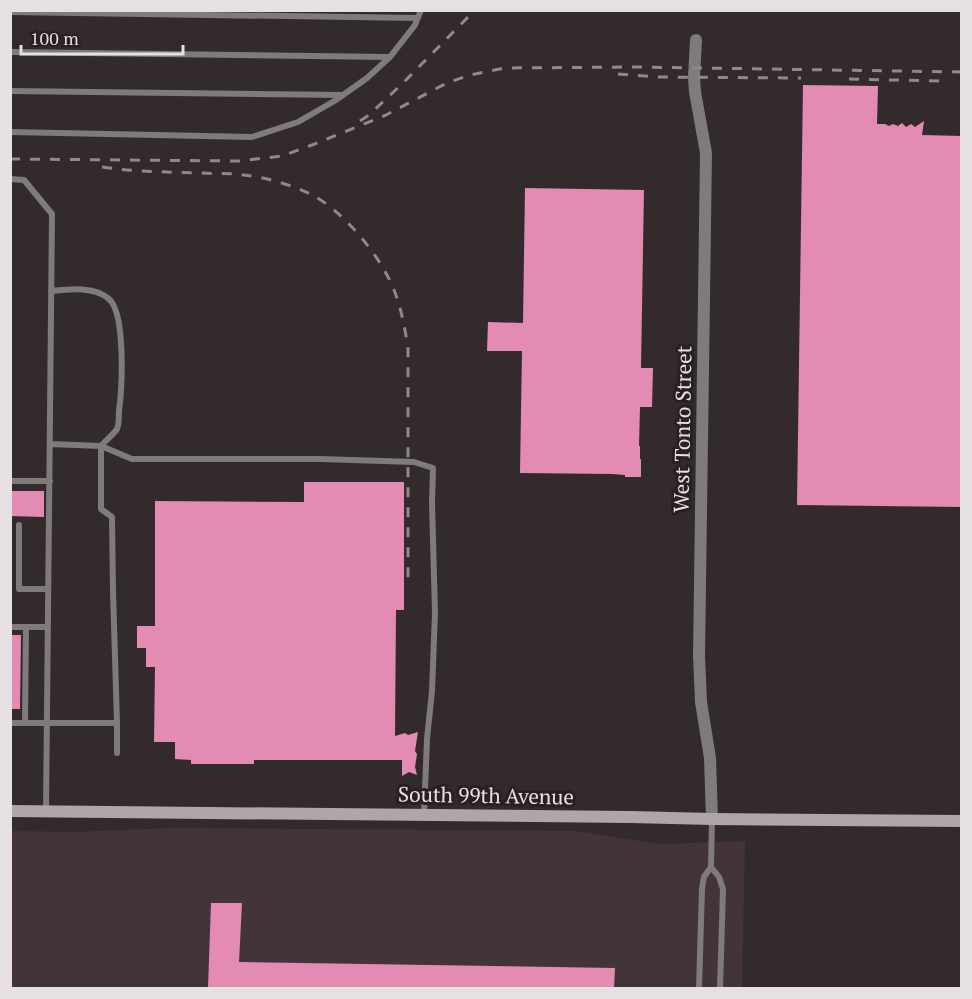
<svg xmlns="http://www.w3.org/2000/svg" width="972" height="999" viewBox="0 0 972 999" font-family="'PT Serif',serif">
	<style>
		.built { fill: #423439 }
		.building { fill: #e38bb2 }
		.lines { fill: none; stroke-linecap: round; stroke-linejoin: round }
		.service { stroke: #7f7a7c; stroke-width: 6 }
		.minor { stroke: #7f7a7c; stroke-width: 12 }
		.secondary { stroke: #aea6a9; stroke-width: 12 }
		.rail { stroke: #90898c; stroke-width: 3; stroke-dasharray: 10 10; stroke-linecap: butt }
		.labels { text-anchor: middle; stroke-width: 6; stroke-linejoin: round; paint-order: stroke }
		.street-label { font-size: 21px; fill: #e6e0e2; stroke: #292024 }
	</style>
	<rect width="100%" height="100%" fill="#332a2e"/>
	<path class="built" d="M174,828l402,3 83,13 86,-3 -3,147h-731v-157l64,1z"/>
	<path class="building" d="M803,85l75,1 -1,38h8l4,2 4,-2 5,2 4,-3 4,4 5,-3 4,3 9,-6 -2,14 40,1v371l-165,-2z
		M525,188l119,2 -3,178h12l-1,39h-12l-1,39h1v13h1v18h-16v-2l-13,-1 -92,-1 2,-122h-35l1,-29 35,1z
		M304,482h100v128h-8l-1,126 10,-3 3,2 10,-3 -3,19 2,3 -2,13 2,8 -8,-3 -7,4v-16h-148v4h-63v-4l-16,-1v-17h-21l1,-75h-9v-19h-9v-22h18v-125l149,1z
		M10,491h34v26l-34,-1z
		M10,635h11l-1,74h-10z
		M211,903h31l-3,59 376,6 -1,20h-406z"/>
	<g class="lines">
		<path class="service" d="M10,12l407,6
			M10,52l379,5
			M10,91l333,4
			M10,132l242,5 46,-15 38,-22 31,-22 23,-21 25,-32 6,-15
			M10,179l14,1 28,34 -6,597
			M51,291c18,-2 44,-5 58,8 17,15 13,90 10,112 0,6 0,14 -2,18 -4,6 -12,12 -16,17l31,13h188l94,3 19,6 -1,35 3,110 -3,78 -5,48 -3,76
			M10,481h40
			M19,525v64h29
			M10,627h38
			M10,723h107l-4,-132 -1,-74 -11,-8v-63l-51,-2
			M25,723l1,-96
			M117,753v-30
			M711,867l8,10 4,12 -3,99
			M699,988l3,-100 2,-11 7,-10 1,-48"/>
		<path class="minor" d="M696,40l-2,37 1,15 11,61 -7,503 2,46 9,56 2,61"/>
		<path class="secondary" d="M10,811l620,6 82,2 250,2"/>
		<path class="rail" d="M618,74l39,3 144,1
			M849,79l90,2
			M360,121l9,-6 34,-32 72,-73
			M10,159l229,2 43,-5 30,-11 72,-29 63,-33 23,-8 34,-7 132,-1 326,5
			M102,167c34,5 67,5 101,6 14,1 28,0 41,2 21,2 48,10 66,19 30,14 66,57 80,87 10,20 14,43 18,66v239"/>
	</g>
	<g class="labels">
		<g class="street-label">
			<text transform="translate(683 429) rotate(-89)" y="7">West Tonto Street</text>
			<text transform="translate(486 796) rotate(1)" y="7">South 99th Avenue</text>
		</g>
	</g>
	<rect width="972" height="999" fill="none" stroke="#e6e0e2" stroke-width="24"/>
	<path d="M21 45v9h162v-9" fill="none" stroke="#e6e0e2" stroke-width="3"/>
	<text x="30" y="45" font-size="18" fill="#e6e0e2" stroke="#292024" stroke-width="4.5" paint-order="stroke">100 m</text>
</svg>
